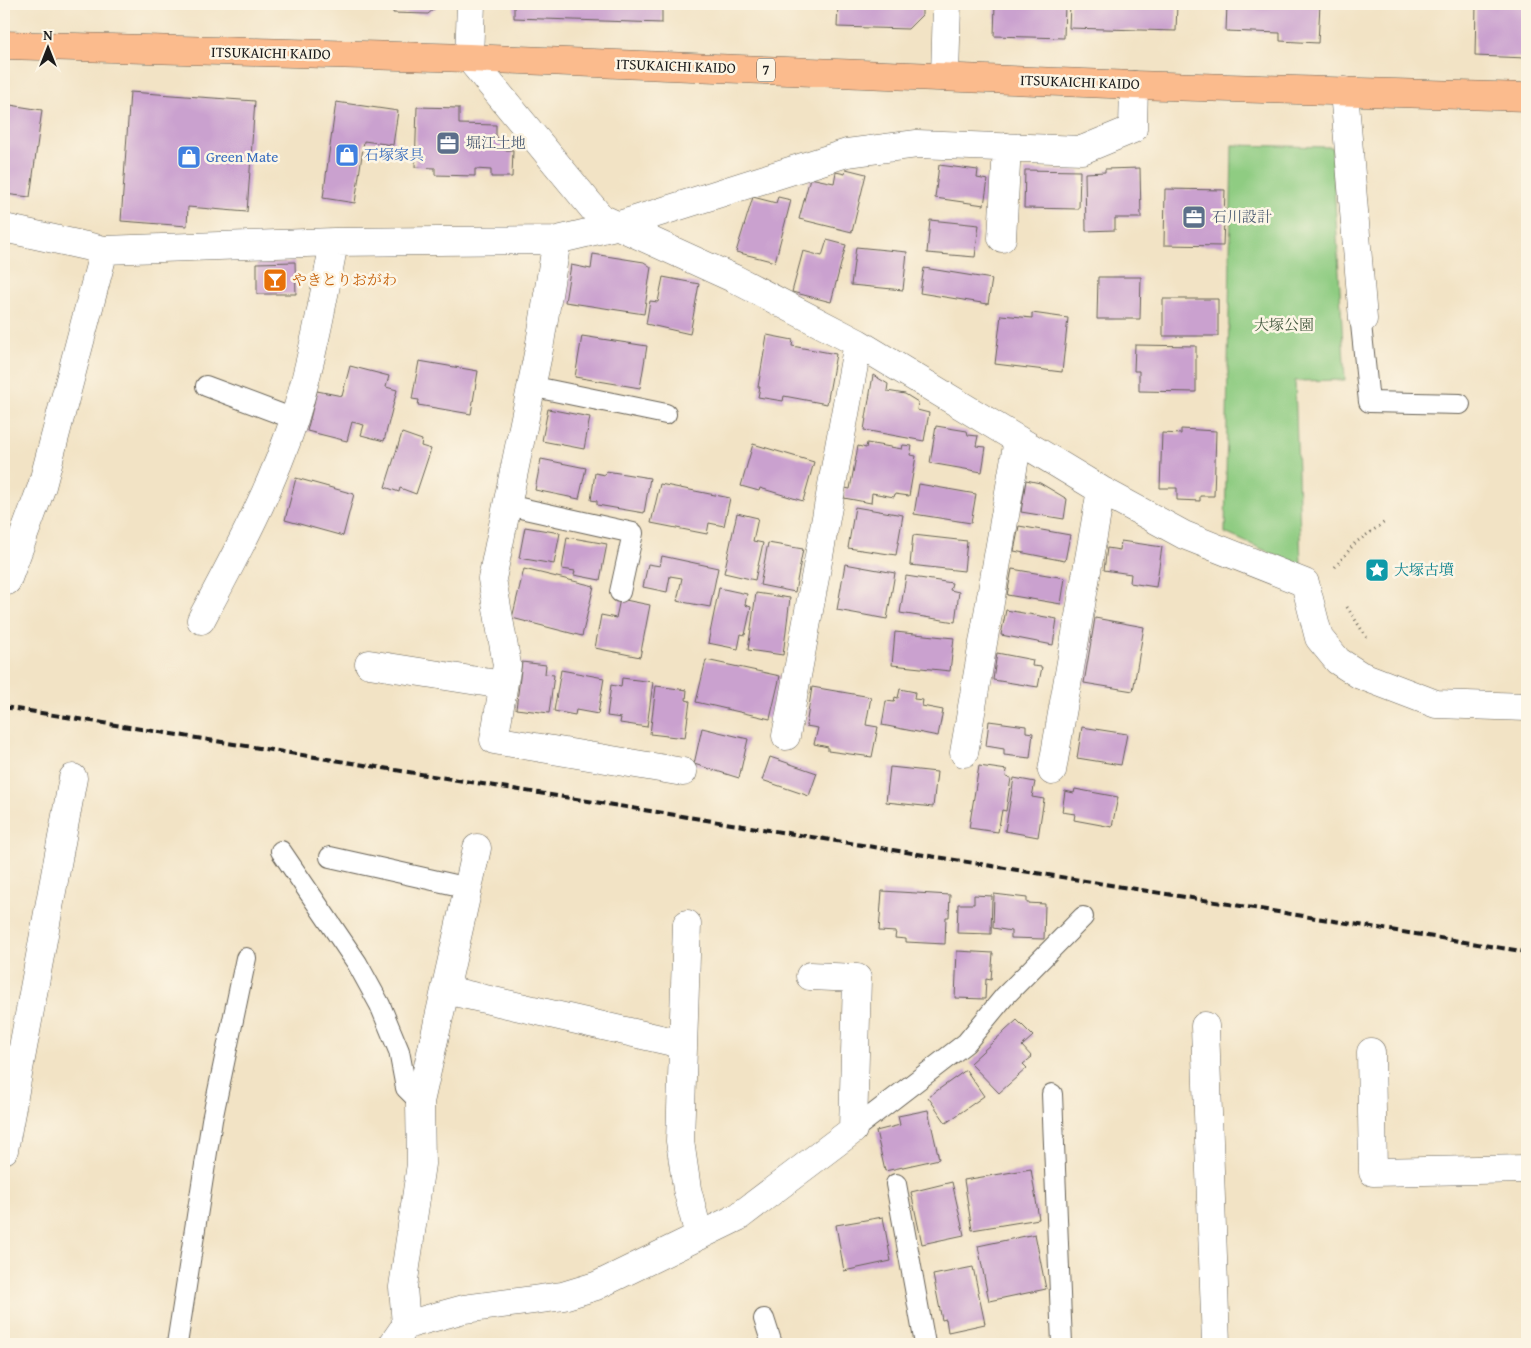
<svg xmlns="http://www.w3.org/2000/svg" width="1531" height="1348" viewBox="0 0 1531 1348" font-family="'Gentium Book Plus','Noto Serif JP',serif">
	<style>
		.green { fill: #8fcc82; stroke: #56744f }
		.building { fill: #caa1cf }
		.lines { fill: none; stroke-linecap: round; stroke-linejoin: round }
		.service-casing { stroke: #676257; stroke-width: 22 }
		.minor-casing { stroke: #676257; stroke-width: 29 }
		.primary-casing { stroke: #676257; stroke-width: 29 }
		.path { stroke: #676257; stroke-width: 3; stroke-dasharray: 1 4; stroke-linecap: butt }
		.service { stroke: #fff; stroke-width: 20 }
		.minor { stroke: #fff; stroke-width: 28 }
		.primary { stroke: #fbbb8d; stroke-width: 28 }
		.rail { stroke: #1c1c1c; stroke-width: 4; stroke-dasharray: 8 4; stroke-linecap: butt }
		.labels { text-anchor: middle; stroke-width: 5; stroke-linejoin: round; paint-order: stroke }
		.shield { fill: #fcf5e5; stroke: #5f5d58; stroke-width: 1 }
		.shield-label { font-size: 14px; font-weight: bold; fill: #1c1c1c }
		.street-label { font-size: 15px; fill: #1c1c1c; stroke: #fcf5e5 }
		.service-label { font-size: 15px; fill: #4e5e75; stroke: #fcf5e5; text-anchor: start }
		.shop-label { font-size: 15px; fill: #366cbe; stroke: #fcf5e5; text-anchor: start }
		.food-label { font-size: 15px; fill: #c56008; stroke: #fcf5e5; text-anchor: start }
		.park-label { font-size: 15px; fill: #445a40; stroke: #fcf5e5 }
		.culture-label { font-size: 15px; fill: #0d838f; stroke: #fcf5e5; text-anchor: start }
	</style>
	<rect width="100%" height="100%" fill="#fcf5e5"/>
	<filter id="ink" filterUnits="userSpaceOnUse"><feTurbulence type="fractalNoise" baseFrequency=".02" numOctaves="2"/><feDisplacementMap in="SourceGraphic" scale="10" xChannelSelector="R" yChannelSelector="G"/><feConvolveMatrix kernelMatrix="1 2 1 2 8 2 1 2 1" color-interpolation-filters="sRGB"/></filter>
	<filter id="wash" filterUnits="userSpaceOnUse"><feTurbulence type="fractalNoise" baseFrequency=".0096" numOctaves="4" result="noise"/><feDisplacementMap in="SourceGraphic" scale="20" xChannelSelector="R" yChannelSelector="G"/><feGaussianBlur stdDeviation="1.12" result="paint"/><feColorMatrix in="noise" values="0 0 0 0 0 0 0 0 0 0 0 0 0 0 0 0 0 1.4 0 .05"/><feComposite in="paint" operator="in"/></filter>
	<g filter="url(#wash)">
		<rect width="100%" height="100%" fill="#f2e3c5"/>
		<path class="green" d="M1232,145l100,2 13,233 -50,1 6,185 -76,-33z"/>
		<g id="blocks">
			<path class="building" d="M394,4h46l-12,10 -35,-1z
				M514,4h148v19l-148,-5z
				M838,4h84v11l-14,14 -71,-2z
				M995,4h70l-1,34 -70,-2z
				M1070,4h107l-1,27 -107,-3z
				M1227,4h93l-2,39 -38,-2v-8l-54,-2z
				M1476,4h51v54l-52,-2z
				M130,92l125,9 -8,111 -59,-5 -1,19 -66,-5z
				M336,102l62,9 -5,34 -29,-4 -9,62 -32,-5z
				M4,104l38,6 -12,87 -26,-3z
				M417,107l42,1v16l37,1v10l8,15h9l-1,27h-21v-7l-16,-1v7l-40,-1v-7l-20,-1z
				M939,165l39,5 -1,8 11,2 -4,25 -49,-7z
				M1140,168l1,50h-26v12l-29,1 -1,-58 20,-1v-3z
				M846,169l20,5 -14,58 -53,-13 11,-41 24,5 2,-11 9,2z
				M1025,170l55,1 -1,38 -55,-1z
				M1165,189l60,1 -2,56 -59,-1z
				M753,197l23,6 2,-6 13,3 -16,62 -39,-10z
				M930,220l49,5 -4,32 -48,-4z
				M827,240l19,5 -15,57 -39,-10 11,-41 19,5z
				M856,247l51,5 -4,38 -52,-5z
				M593,254l51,8 7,5 -7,47 -79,-12 6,-37 20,4z
				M295,262l1,32h-39v-31z
				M924,268l68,11 -4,25 -68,-11z
				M663,277l36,7 -9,50 -44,-10 4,-23 8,1z
				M1098,277h43l-1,42h-43z
				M1163,299h55v37h-55z
				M1032,313l36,5 -6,54 -67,-8 6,-49 31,3z
				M767,335l26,5 -1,6 44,8 -9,50 -43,-8 -1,5 -25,-4 2,-10h-2z
				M582,336l65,10 -7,42 -65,-11z
				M1135,345l61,1v46l-57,-1v-20h-5z
				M419,361l59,10 -7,43 -53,-9 1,-5 -7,-1z
				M350,366l39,10 -3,11 11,3 -13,51 -23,-6 3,-10 -12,-3 -5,19 -40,-10 10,-40 25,5z
				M873,375l15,9 -1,7 18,3 13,8 -1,8 12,3 -5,28 -60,-11z
				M548,409l42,8 -6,32 -42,-8z
				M936,426l31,5 1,4 10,1 -2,10 10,1 -4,25 -52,-9z
				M1181,429l35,2 -2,65h-14v5l-23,-1v-12h-17l2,-55 19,1z
				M402,433l20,7 -1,6 10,3 -15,45 -16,-6 -1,4 -14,-5z
				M867,443l35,6 1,-4 9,1 -2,9 6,1 -7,40 -14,-2 -1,3 -22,-4 -1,10 -27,-5 1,-10 5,1 8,-43 8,2z
				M753,444l61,18 -11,39 -43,-13 -1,3 -18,-5z
				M541,459l45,9 -7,31 -44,-9z
				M606,471l44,7 -6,35 -47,-8v-4l-6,-1 4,-27 10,2z
				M296,478l58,16 -11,42 -58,-16z
				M1026,480l14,3 27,16 -3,20 -43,-7z
				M660,484l70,14 -6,28 -15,-3 -2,11 -56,-11z
				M919,484l57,10 -5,29 -57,-9z
				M855,507l48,8 -7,40 -48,-7z
				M737,513l21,5 -5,23 10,2 -8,37 -31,-7z
				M1019,526l51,9 -5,26 -51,-10z
				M525,527l35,6 -6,31 -35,-6z
				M913,535l54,6 -3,30 -54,-6z
				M567,537l40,7 -7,36 -26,-5 1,-4 -13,-2z
				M1121,541l41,6 -6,40 -26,-4 1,-9 -27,-4 3,-22 13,2z
				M768,543l35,6 -8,43 -35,-7z
				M662,556l56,12 -8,39 -33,-6 5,-23 -12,-2 -3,16 -24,-5 5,-23 12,2z
				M845,564l50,9 -8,46 -50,-9z
				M524,569l70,17 -12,50 -70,-18z
				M1012,569l53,9 -4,26 -54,-9z
				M906,576l46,7 -2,7 9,2 -4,30 -55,-9z
				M719,588l28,6 -2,11 6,2 -6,28 -4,-1 -3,15 -30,-6z
				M756,593l34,5 -7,57 -35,-5z
				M620,599l30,6 -10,52 -45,-9 6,-33 15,3z
				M1006,610l51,9 -4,26 -52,-10z
				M1095,618l49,9 -11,64 -49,-8z
				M895,632l59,6 -4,33 -58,-6z
				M997,653l36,7 -1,6 10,1 -4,20 -45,-7z
				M706,660l74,16 -10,43 -74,-17z
				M522,662l24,3 -1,9 9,1 -5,38 -33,-4z
				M561,670l43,8 -6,36 -22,-4 -1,5 -21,-4z
				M622,678l31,4 -6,45 -27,-4 1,-5 -14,-2 4,-31 10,2z
				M656,686l31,4 -1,10 4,1 -5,37 -35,-4z
				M812,687l59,10 -5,28 12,2 -6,30 -44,-6v-4l-14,-3 4,-16 -12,-2z
				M900,689l15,3 -1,7 9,1 -1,6 21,4 -5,26 -56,-11 4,-24 8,1 1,-5 3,1z
				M989,721l37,5v6l7,1 -3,25 -26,-3v-6l-18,-3z
				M1082,727l45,7 -6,31 -44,-7z
				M702,728l46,11 -9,39 -45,-14z
				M770,757l47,16 -8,23 -47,-16z
				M979,766l28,4 -1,7 5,1 -5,33 -4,-1 -4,22 -29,-4z
				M890,767l47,5 -4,35 -47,-5z
				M1014,778l21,4 -3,15 12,2 -6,38 -33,-6z
				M1075,789l43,8 -6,30 -38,-7 1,-6 -13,-2 3,-21 9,2z
				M882,891l68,4 -1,22h-3l-1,27 -39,-2v-3l-11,-1 1,-6 -17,-1z
				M994,894l33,4v5l18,1 -1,35 -33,-1v-7l-18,-3z
				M974,895l18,1 -1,38 -34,-1 1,-29h16z
				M957,951l36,2 -2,27 -5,-1 -1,20 -30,-1z
				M1017,1020l16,16 -11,10 10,11 -9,7 4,4 -28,25 -29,-30z
				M966,1070l18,26 -38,27 -18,-26z
				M928,1110l11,49 -54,12 -9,-40 24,-6 -2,-9z
				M1031,1169l8,50 -67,11 -8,-50z
				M952,1182l12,53 -42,9 -11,-52z
				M883,1217l8,44 -47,10 -8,-46z
				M1035,1234l11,55 -57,12 -11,-55z
				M973,1267l12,57 -37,8 -2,-13 -4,1 -9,-45z"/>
		</g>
	</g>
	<g filter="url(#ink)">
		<use href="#blocks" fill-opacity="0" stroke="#676257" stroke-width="1"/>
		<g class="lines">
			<g class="service-casing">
				<path id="service" d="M1363,319l-2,5 8,78 91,2
					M206,386l88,33
					M530,386l136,28
					M507,505l126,28 -13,59
					M281,851l76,112 23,42 19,46 7,37 14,14
					M330,857l139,31
					M1052,1094l10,250
					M853,1130l113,-87 38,-46 79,-80
					M896,1184l29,160
					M764,1319l8,25
					M177,1344l35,-224 34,-162"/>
			</g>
			<g class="minor-casing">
				<path id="minor" d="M471,4l-2,54 132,160 134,61 123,64 243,147 83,45 121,48 14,55 19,23 22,14 76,29 91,3
					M945,76l2,-72
					M1344,91l19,228
					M4,228l100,22 230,-8 223,-2 59,-14 231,-73 70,-9 165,6 51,-21 1,-44
					M1002,238l5,-91
					M557,240l-18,109 -47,230 15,86 -13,75 189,32
					M7,581l35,-95 62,-236
					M201,620c34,-64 70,-130 93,-200 18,-58 29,-119 40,-178
					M369,664l134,21
					M786,736l72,-393
					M964,753l54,-313
					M1052,771l49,-281
					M687,924l-7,217 7,48 12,47
					M446,990l236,54
					M1205,1026l11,318
					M1371,1052l2,120 154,-3
					M4,1150l69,-372
					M406,1325l-3,-38 18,-123 -1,-62 57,-254
					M393,1344l13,-19 58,-16 99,-13 33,-10 142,-69 115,-87 4,-152 -47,-2"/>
			</g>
			<g class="primary-casing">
				<path id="primary" d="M4,45l465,13 665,27 393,12"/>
			</g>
			<path class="path" d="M1335,567l20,-24 30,-21
				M1347,607l20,31"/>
			<use href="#service" class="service"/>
			<use href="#minor" class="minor"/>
			<use href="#primary" class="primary"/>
			<path class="rail" d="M4,707l1523,245"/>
		</g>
	</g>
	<defs>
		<g id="office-square" transform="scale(1.25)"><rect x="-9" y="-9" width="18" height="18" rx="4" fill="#5c6f8a" stroke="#fcf5e5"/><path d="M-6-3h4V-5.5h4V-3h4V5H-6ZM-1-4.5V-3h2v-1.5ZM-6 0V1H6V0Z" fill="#fff"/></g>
		<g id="shop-square" transform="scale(1.25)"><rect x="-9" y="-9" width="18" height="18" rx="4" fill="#3f7fe0" stroke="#fcf5e5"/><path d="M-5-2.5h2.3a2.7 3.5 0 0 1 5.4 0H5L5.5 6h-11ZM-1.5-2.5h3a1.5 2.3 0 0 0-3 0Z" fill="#fff"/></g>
		<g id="bar-square" transform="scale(1.25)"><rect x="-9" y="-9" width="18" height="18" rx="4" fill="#e8710a" stroke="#fcf5e5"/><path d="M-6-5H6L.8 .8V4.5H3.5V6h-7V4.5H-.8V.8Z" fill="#fff"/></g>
		<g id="sight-square" transform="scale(1.25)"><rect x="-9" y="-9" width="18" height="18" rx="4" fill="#0f9aa8" stroke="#fcf5e5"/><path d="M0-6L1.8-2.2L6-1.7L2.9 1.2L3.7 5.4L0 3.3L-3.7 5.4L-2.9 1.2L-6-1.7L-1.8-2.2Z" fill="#fff"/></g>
	</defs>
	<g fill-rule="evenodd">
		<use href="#office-square" x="448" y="143"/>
		<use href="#shop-square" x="347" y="155"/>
		<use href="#shop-square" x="189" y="157"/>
		<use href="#office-square" x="1194" y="217"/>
		<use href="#bar-square" x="275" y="280"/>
		<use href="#sight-square" x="1377" y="570"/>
	</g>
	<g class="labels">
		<rect class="shield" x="757" y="58.5" width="18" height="23" rx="4"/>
		<g class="shield-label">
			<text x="766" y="75">7</text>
		</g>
		<g class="street-label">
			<text transform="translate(271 53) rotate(1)" y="5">ITSUKAICHI KAIDO</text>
			<text transform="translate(676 66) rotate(2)" y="5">ITSUKAICHI KAIDO</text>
			<text transform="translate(1080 82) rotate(2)" y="5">ITSUKAICHI KAIDO</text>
		</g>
		<g class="service-label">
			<text x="466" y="148">堀江土地</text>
			<text x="1212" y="222">石川設計</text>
		</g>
		<g class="shop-label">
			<text x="364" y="160">石塚家具</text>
			<text x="206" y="162">Green Mate</text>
		</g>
		<g class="food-label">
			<text x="292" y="285">やきとりおがわ</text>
		</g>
		<g class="park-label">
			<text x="1284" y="330">大塚公園</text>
		</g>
		<g class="culture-label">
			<text x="1394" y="575">大塚古墳</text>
		</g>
	</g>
	<rect width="1531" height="1348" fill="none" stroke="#fcf5e5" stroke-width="20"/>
	<g transform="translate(48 48)" stroke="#fcf5e5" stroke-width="4" paint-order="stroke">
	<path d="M0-4L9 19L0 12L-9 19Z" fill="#1c1c1c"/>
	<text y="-8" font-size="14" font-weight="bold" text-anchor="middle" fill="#1c1c1c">N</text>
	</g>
</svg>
